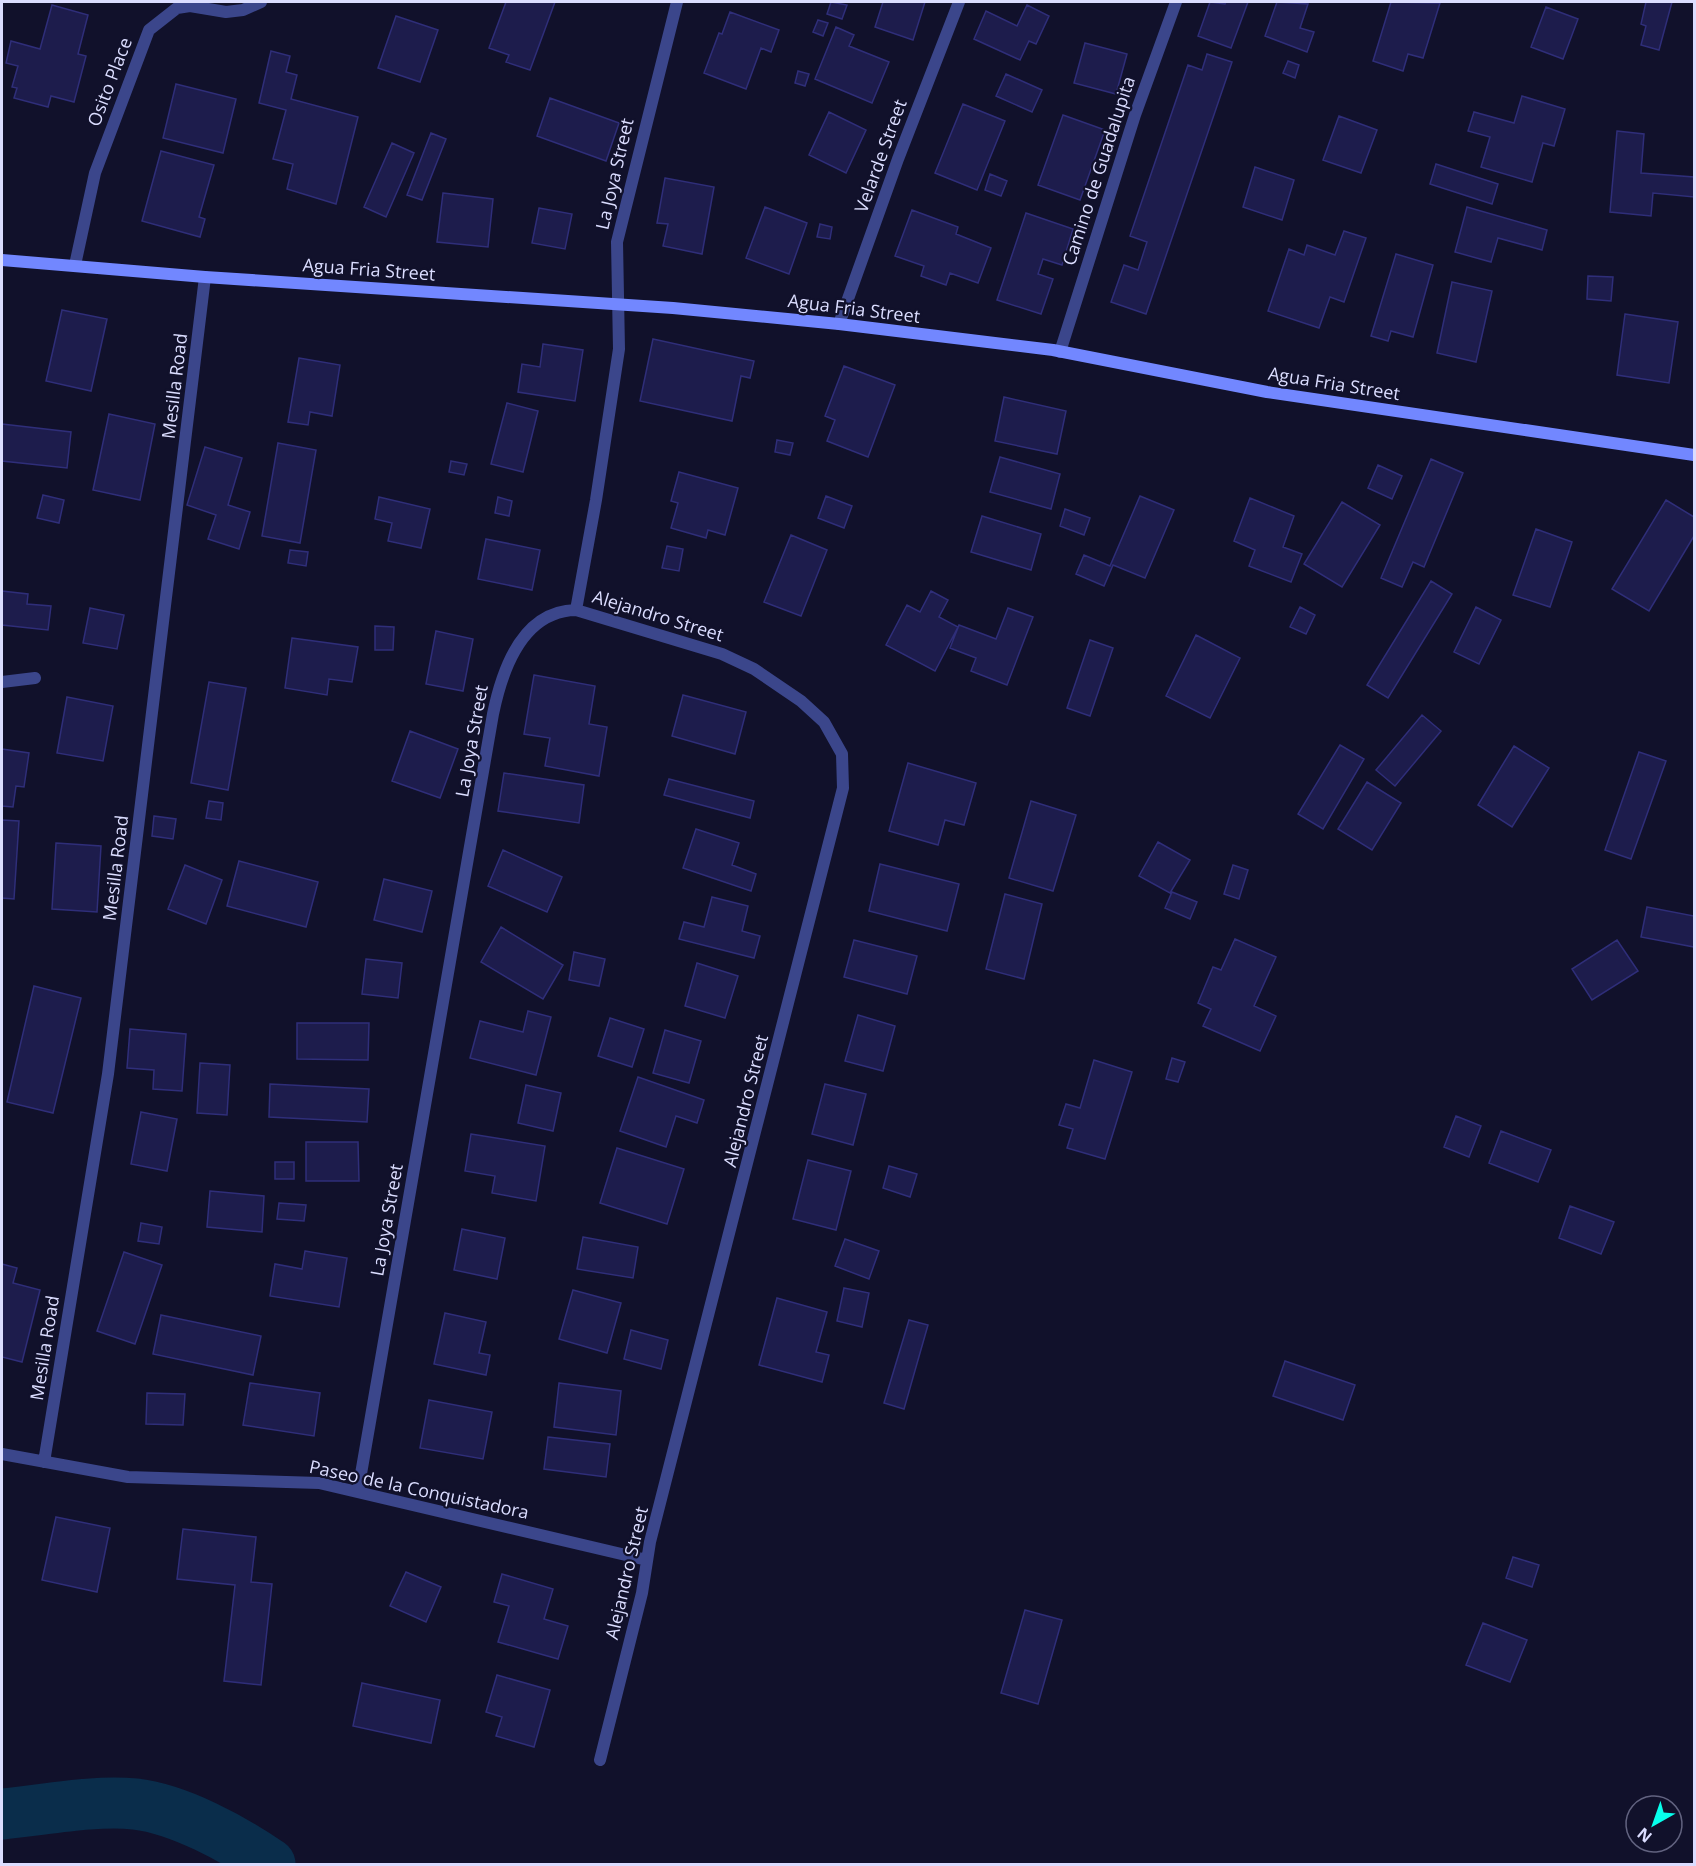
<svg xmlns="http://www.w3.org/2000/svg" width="1696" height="1866" viewBox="0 0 1696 1866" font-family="'Open Sans',sans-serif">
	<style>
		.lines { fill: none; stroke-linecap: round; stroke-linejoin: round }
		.river { stroke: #0a2d4b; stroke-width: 51 }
		.building { fill: #1d1c4c; stroke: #2f2e79; stroke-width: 1.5 }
		.street { stroke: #3b468b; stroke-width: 12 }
		.secondary { stroke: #7287ff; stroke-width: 12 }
		.labels { text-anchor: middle; stroke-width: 4.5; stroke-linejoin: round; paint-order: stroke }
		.street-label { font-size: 18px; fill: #dbddff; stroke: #11112b }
	</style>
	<rect width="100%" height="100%" fill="#11112b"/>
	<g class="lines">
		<path class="river" d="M2,1814c43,-4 90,-14 133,-10 44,5 99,35 135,60"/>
	</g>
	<path class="building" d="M506,2h49l-25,68 -24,-8 3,-7 -20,-7z
		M831,2l16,3 -5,14 -15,-5z
		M883,2h42l-12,38 -38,-13z
		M1210,2l15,2 1,-2h22l-17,46 -33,-12z
		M1277,2l31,2 -8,24 14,4 -7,20 -42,-16z
		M1391,2l49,1 -17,55 -15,-4 -5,17 -30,-10z
		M1646,2h26l-13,48 -18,-5 5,-19 -5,-2z
		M52,5l36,10 -10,39 8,2 -12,46 -23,-6 -3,11 -34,-9 3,-10 -5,-1 6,-21 -12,-3 5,-22 29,8z
		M1027,5l22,11 -13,28 -7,-3 -9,19 -46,-21 12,-28 31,15z
		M1546,7l32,12 -15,40 -32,-12z
		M730,12l49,18 -8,22 -10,-4 -15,41 -42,-16 15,-40 3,1z
		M396,16l42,14 -18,52 -42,-14z
		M818,20l10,3 -5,13 -10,-4z
		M836,27l18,8 -5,11 40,16 -17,41 -57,-24z
		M1085,43l42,11 -11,40 -42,-11z
		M271,51l19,5 -4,16 11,3 -6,24 67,18 -22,87 -49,-15 6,-25 -20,-5 13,-49 -27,-7z
		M1207,54l25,8 -86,252 -35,-12 13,-37 14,5 9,-28 -17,-6 58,-171 14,5z
		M1288,61l11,4 -4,13 -12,-5z
		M798,71l11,3 -4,12 -10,-3z
		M1006,74l36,16 -10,22 -36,-16z
		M176,84l60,15 -13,54 -60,-15z
		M1522,96l43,13 -11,37 -11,-3 -11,39 -51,-15 9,-30 -22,-6 6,-19 40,11z
		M550,98l69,25 -13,38 -69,-25z
		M963,104l42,17 -28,69 -42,-17z
		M829,112l37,18 -20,43 -37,-18z
		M1063,115l42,15 -25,70 -42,-15z
		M1339,116l38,14 -16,43 -38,-13z
		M1617,131l27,3 -3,39 53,4v20l-41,-4 -2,23 -41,-4z
		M431,133l15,6 -24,61 -15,-5z
		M392,143l22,10 -28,64 -22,-10z
		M161,151l53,14 -15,52 6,2 -5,18 -58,-16z
		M1436,164l62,20 -6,20 -62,-20z
		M1255,167l39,13 -12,40 -39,-13z
		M990,174l17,7 -6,15 -16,-6z
		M665,178l49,9 -12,67 -39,-8 5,-22 -11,-1z
		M443,193l50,6 -5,48 -51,-5z
		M765,207l42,16 -18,51 -43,-16z
		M1467,207l80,23 -5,20 -44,-12 -7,24 -36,-10z
		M539,208l33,6 -7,35 -33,-6z
		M912,210l46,17 -2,7 35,14 -13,35 -28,-10 -4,12 -25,-9 3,-10 -29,-10z
		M1026,213l47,16 -11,36 -19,-6 -5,15 15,5 -12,35 -44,-14z
		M820,224l12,3 -2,12 -13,-2z
		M1344,231l22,7 -22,64 -14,-5 -11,31 -51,-17 21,-62 15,6 3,-10 28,10z
		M1396,254l37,11 -20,72 -22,-6 -3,10 -17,-5z
		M1588,276l25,1 -2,24 -24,-2z
		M1452,282l40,9 -16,71 -39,-9z
		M62,310l45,9 -16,72 -45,-10z
		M1625,314l53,8 -9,61 -52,-8z
		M653,339l101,22 -4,17 -9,-2 -9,45 -92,-20z
		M543,344l40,6 -8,51 -57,-9 4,-28 18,3z
		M299,358l41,7 -8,51 -22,-4 -2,13 -20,-3z
		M844,366l51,19 -27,72 -41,-16 8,-21 -10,-4z
		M1004,397l62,14 -9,43 -62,-13z
		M507,403l31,8 -15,61 -32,-8z
		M109,414l46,10 -15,76 -47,-10z
		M2,424l69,8 -4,36 -65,-7z
		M777,440l16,3 -3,12 -15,-3z
		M278,443l38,7 -16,93 -38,-7z
		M205,447l37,11 -14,47 22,7 -11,37 -31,-10 8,-24 -29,-10z
		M1000,457l60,17 -9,35 -61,-17z
		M1431,459l32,14 -39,94 -11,-5 -11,25 -21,-9z
		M451,461l16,3 -3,11 -15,-3z
		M1378,465l24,11 -10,23 -24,-11z
		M679,472l59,16 -13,47 -17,-5 -2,8 -35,-10 7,-25 -7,-2z
		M43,495l21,5 -5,23 -22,-5z
		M826,496l26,10 -8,22 -26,-10z
		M1140,496l34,14 -29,68 -32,-13 -9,21 -28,-12 8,-19 26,11z
		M379,497l51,12 -9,39 -33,-7 4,-18 -17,-4z
		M498,497l14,4 -3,15 -14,-3z
		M1250,498l44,18 -11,31 19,7 -11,28 -42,-16 6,-16 -21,-9z
		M1666,500l28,17v19l-45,75 -37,-22z
		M1342,502l38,23 -38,62 -38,-23z
		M1065,509l25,9 -6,17 -24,-9z
		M982,516l59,18 -10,36 -60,-18z
		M1536,529l36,13 -22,65 -37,-12z
		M791,535l36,15 -26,66 -37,-14z
		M486,539l54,11 -8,40 -54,-11z
		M667,546l16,3 -4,22 -17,-3z
		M290,550l18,2 -2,14 -18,-3z
		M1431,581l21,13 -64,104 -21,-13z
		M2,591l26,3 -1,10 24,2 -3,24 -46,-5z
		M931,591l17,9 -9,17 19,10 -23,44 -49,-26 21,-40 13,7z
		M1300,607l15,8 -9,19 -16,-7z
		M1476,607l25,13 -22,44 -25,-12z
		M90,608l34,7 -7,34 -34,-6z
		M1008,608l25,9 -26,68 -36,-14 5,-13 -26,-10 9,-23 37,14z
		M375,626l19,1 -1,23h-18z
		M436,631l37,8 -10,52 -37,-7z
		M1196,635l44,23 -30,60 -44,-22z
		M292,638l66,9 -6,35 -23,-3 -2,16 -42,-7z
		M1090,640l23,8 -23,68 -23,-8z
		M534,675l61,11 -6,38 18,3 -8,49 -54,-10 5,-28 -26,-4z
		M209,682l37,6 -18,102 -37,-7z
		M683,695l63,17 -11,42 -63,-18z
		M67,697l46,9 -10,55 -46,-8z
		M1422,715l19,16 -46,55 -19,-16z
		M410,731l48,18 -18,49 -48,-17z
		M1340,745l24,14 -41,70 -25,-15z
		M1514,746l35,22 -37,59 -34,-22z
		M2,749l27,4 -5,34 -8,-1 -3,21 -11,-1z
		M1639,752l27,9 -35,98 -26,-9z
		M908,763l68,20 -12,42 -19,-5 -7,25 -49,-14z
		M504,773l80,12 -5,38 -81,-12z
		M669,779l85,22 -4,17 -86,-23z
		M1367,782l34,21 -29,47 -34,-21z
		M209,801l14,2 -2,17 -15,-2z
		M1031,801l45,14 -23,76 -44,-13z
		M154,816l22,3 -3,20 -21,-3z
		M2,820l17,1 -5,78 -12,-1z
		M696,829l43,14 -7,22 24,9 -5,17 -68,-23z
		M1158,842l32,18 -20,33 -31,-17z
		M56,843l45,3 -4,66 -45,-3z
		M503,850l59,27 -15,35 -59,-26z
		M239,861l79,21 -12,45 -79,-21z
		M880,864l79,20 -12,47 -78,-20z
		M185,865l37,15 -16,44 -38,-15z
		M1233,865l15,5 -9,29 -15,-5z
		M384,879l48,12 -10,41 -48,-12z
		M1172,892l25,10 -7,17 -25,-11z
		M1005,894l37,10 -18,75 -38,-10z
		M712,897l36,9 -6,25 18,5 -6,22 -75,-19 5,-17 20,5z
		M1647,907l47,9v31l-53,-10z
		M501,927l62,38 -20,34 -62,-37z
		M1235,939l41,18 -22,49 22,10 -16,35 -57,-25 8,-17 -13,-6 15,-36 8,3z
		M854,940l63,16 -10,38 -63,-17z
		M1617,940l21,31 -46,29 -20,-31z
		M574,952l31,7 -6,27 -30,-6z
		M366,959l36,4 -4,35 -36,-4z
		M697,963l41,13 -13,42 -40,-12z
		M34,986l47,12 -28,115 -46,-11z
		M528,1011l23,6 -15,58 -66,-17 10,-37 43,11z
		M858,1015l37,11 -12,45 -38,-10z
		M610,1018l34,11 -12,38 -34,-11z
		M297,1023h72l-1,37 -71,-1z
		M130,1029l56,5 -4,57 -29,-2 1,-19 -27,-2z
		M665,1030l36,11 -12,42 -36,-10z
		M1172,1058l13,4 -7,20 -12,-3z
		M1094,1060l38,12 -27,87 -38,-11 6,-19 -14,-4 7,-21 14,4z
		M200,1063l30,2 -3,50 -30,-2z
		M638,1077l66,23 -7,23 -21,-7 -10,31 -46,-16z
		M270,1084l99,5 -2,33 -98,-5z
		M825,1084l41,10 -13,51 -41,-11z
		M526,1085l35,8 -8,38 -35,-8z
		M141,1112l36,7 -10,52 -36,-7z
		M1456,1116l25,10 -12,31 -25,-10z
		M1501,1131l50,19 -13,32 -49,-19z
		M471,1134l74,12 -9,55 -44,-8 3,-17 -30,-5z
		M306,1142h52l1,39h-53z
		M617,1148l67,21 -17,55 -67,-21z
		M808,1160l43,11 -15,59 -43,-11z
		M275,1162h19v17h-19z
		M889,1166l28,8 -7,23 -27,-9z
		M210,1191l54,5 -2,36 -55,-5z
		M279,1203l27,2 -2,16 -27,-2z
		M1570,1206l44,16 -13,32 -42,-16z
		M141,1223l21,4 -3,17 -21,-3z
		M462,1229l43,9 -8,41 -43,-9z
		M583,1237l55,10 -5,31 -56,-9z
		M845,1239l34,12 -10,28 -34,-13z
		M305,1251l42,7 -8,49 -69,-11 5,-32 27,5z
		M124,1252l38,13 -27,79 -38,-13z
		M2,1264l15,4 -4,15 27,7 -18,72 -20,-5z
		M844,1288l25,5 -7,34 -25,-6z
		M573,1290l48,13 -14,50 -48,-14z
		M777,1298l50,14 -11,40 13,3 -7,27 -63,-17z
		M445,1313l41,9 -7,31 11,2 -4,20 -52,-11z
		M161,1315l100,21 -8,39 -100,-21z
		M909,1320l19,5 -24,84 -20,-6z
		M631,1330l37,10 -7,29 -37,-10z
		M1285,1361l70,24 -12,35 -70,-24z
		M250,1383l70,10 -6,43 -71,-11z
		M559,1383l62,8 -5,44 -62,-8z
		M147,1393l38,1 -2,31 -37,-1z
		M429,1400l63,12 -9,47 -63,-11z
		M548,1437l62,7 -4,33 -62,-8z
		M56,1517l54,11 -13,64 -55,-12z
		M183,1529l73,8 -5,45 21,2 -11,101 -37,-4 11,-96 -58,-6z
		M1513,1557l26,8 -7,22 -26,-9z
		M406,1572l35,15 -15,35 -36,-16z
		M502,1574l51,15 -9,30 24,7 -10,33 -60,-17 11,-36 -15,-4z
		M1025,1610l37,10 -24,84 -37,-11z
		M1483,1623l44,17 -17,42 -44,-17z
		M497,1675l53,15 -16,57 -38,-11 6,-19 -16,-5z
		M362,1683l78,17 -9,43 -78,-17z"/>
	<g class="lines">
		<path class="street" d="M75,265l20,-92 54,-143 28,-22 13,-2 36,6 17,-2 18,-8
			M839,324l59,-165 61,-157
			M1060,352l75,-237 41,-113
			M576,610l20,-110 23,-151 -2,-107 60,-240
			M2,682l33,-4
			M2,1454l126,23 191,6 328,77
			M44,1462l64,-388 97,-797
			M358,1491l135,-777c9,-44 29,-103 83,-104l146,44 32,15 47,32 23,21 18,32 1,34 -193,754 -8,51 -42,167"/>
		<path class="secondary" d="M2,260l203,17 468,31 166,16 214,26 214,42 427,63"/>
	</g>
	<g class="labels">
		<g class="street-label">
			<text transform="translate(110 82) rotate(-69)" y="6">Osito Place</text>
			<text transform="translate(881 156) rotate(-70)" y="6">Velarde Street</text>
			<text transform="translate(1099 171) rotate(-72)" y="6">Camino de Guadalupita</text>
			<text transform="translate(615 174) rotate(-77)" y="6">La Joya Street</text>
			<text transform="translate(369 270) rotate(4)" y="6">Agua Fria Street</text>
			<text transform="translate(854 309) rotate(7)" y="6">Agua Fria Street</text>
			<text transform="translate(1334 384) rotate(9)" y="6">Agua Fria Street</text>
			<text transform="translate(175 386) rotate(-83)" y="6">Mesilla Road</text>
			<text transform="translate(658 616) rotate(17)" y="6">Alejandro Street</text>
			<text transform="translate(472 741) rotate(-80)" y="6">La Joya Street</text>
			<text transform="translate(116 868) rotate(-83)" y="6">Mesilla Road</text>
			<text transform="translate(746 1101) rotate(-76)" y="6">Alejandro Street</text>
			<text transform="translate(387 1220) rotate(-80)" y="6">La Joya Street</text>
			<text transform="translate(45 1348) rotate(-81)" y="6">Mesilla Road</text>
			<text transform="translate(419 1490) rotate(12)" y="6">Paseo de la Conquistadora</text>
			<text transform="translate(627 1573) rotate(-77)" y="6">Alejandro Street</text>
		</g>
	</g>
	<rect width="1696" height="1866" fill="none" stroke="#dbddff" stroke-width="6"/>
	<g transform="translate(1654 1824) rotate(220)"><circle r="28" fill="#11112b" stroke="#626380" stroke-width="1.5"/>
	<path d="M0-4.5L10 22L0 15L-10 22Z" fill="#07ffec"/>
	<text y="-9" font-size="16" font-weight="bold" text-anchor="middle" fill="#dbddff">N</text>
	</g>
</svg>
